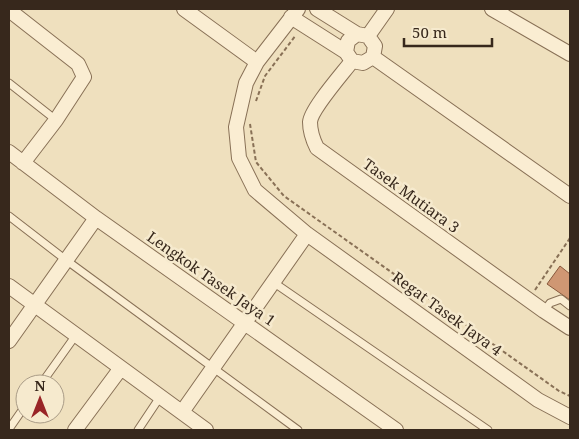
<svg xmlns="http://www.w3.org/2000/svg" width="579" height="439" viewBox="0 0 579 439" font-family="'Noto Serif',serif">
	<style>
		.building { fill: #cf9773; stroke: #88583c }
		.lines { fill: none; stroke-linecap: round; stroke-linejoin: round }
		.lane-casing { stroke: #887056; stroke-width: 9 }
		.street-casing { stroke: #887056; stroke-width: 16 }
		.path { stroke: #887056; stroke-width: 2; stroke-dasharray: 4 2.5; stroke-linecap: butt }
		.lane { stroke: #faedd2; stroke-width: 7 }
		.street { stroke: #faedd2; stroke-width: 14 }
		.labels { text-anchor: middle; stroke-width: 5; stroke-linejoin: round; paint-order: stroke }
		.street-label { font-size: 15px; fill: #37281c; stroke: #f6eace }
	</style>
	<rect width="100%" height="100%" fill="#efe0be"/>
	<path class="building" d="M560,266l10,8v26l-23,-16z"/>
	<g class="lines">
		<g class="lane-casing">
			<path id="lane" d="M9,83l47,37
				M9,216l57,44 232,170
				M273,282l215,148
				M544,311l6,-8 11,-4 9,7
				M41,384l35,-49
				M9,429l16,-23
				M138,430l22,-33"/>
		</g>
		<g class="street-casing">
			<path id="street" d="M184,9l73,53
				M298,9l-41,53 -11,21 -10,44 3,31 16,32 52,44 231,166 32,17
				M317,9l40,25 11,2 7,10 -2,11 -10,6 -11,-2 -6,-9 2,-11 9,-7
				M492,9l78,45
				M9,10l69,54 6,13 -28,43 -33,43
				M291,17l55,35
				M368,36l19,-27
				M373,57l197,139
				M352,61c-9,12 -41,48 -42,61 0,9 3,18 7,26l227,163 26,17
				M9,152l87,66 300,212
				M9,286l197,144
				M9,341l87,-123
				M182,412l125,-178
				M75,430l46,-62"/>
		</g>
		<path class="path" d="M256,101l9,-25 31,-41
			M250,124l6,38 28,34 275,195 11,5
			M535,290l35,-52"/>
		<use href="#lane" class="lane"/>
		<use href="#street" class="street"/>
	</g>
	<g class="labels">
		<g class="street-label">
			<text transform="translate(411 196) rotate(36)" y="5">Tasek Mutiara 3</text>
			<text transform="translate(211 279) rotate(35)" y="5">Lengkok Tasek Jaya 1</text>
			<text transform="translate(447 314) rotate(36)" y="5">Regat Tasek Jaya 4</text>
		</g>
	</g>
	<rect width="579" height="439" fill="none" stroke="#37281c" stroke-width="20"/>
	<g transform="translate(40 399)"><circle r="24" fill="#f6eace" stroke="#aa9c87"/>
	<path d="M0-4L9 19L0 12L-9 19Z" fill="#992527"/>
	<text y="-8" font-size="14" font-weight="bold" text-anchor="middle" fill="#37281c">N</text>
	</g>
	<path d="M404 38v8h88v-8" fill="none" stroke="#37281c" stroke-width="2.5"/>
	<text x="412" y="38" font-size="15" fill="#37281c" stroke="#f6eace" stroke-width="4" paint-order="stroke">50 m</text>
</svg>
